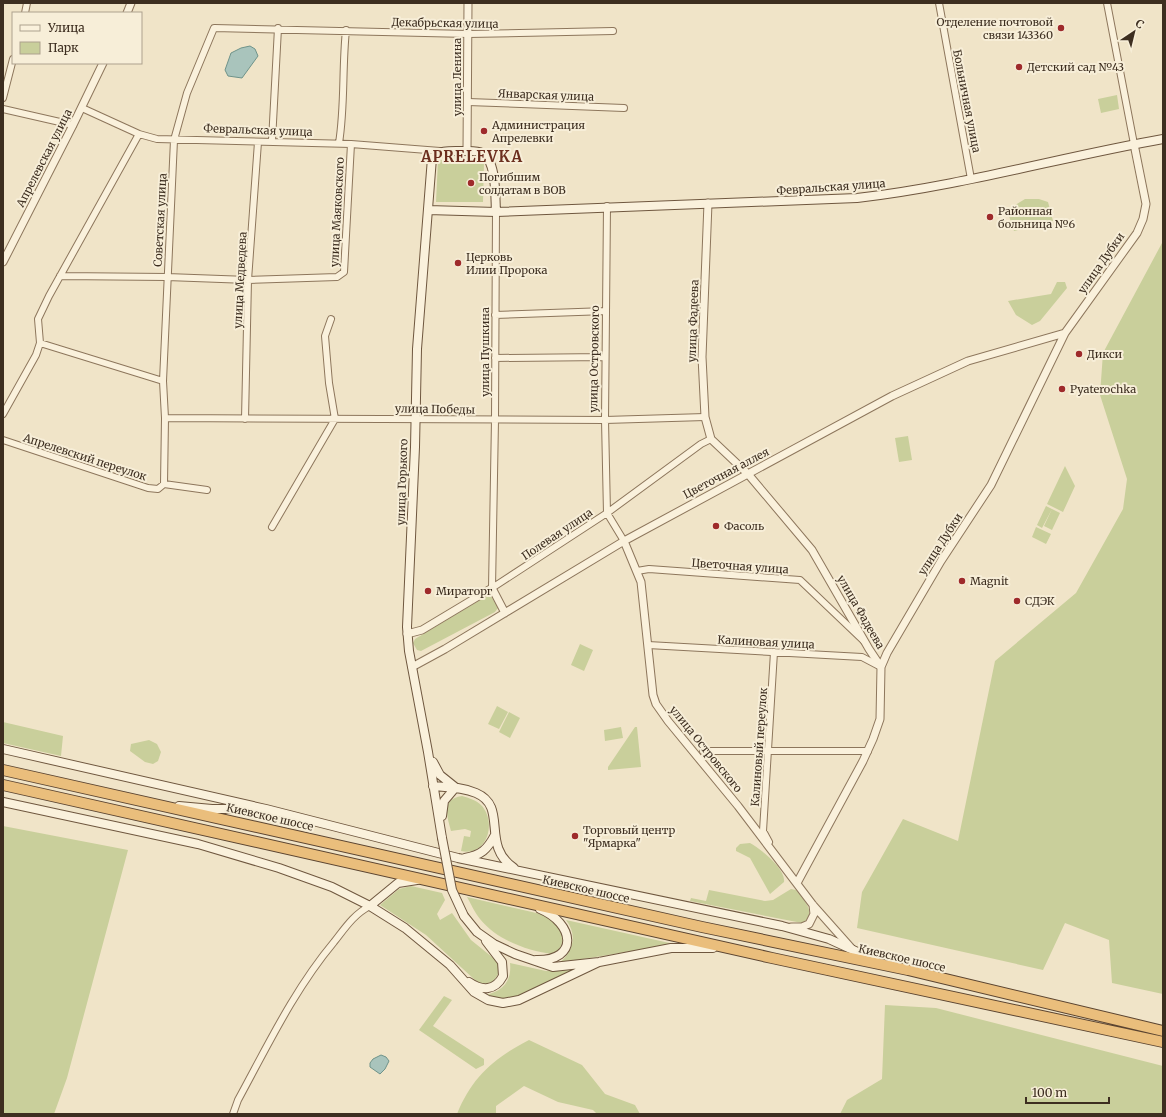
<svg xmlns="http://www.w3.org/2000/svg" width="1166" height="1117" viewBox="0 0 1166 1117" font-family="Merriweather,serif">
	<style>
		.green { fill: #c9cf9b }
		.water { fill: #a9c4bc; stroke: #6f938a }
		.lines { fill: none; stroke-linecap: round; stroke-linejoin: round }
		.minor-casing { stroke: #8d765c; stroke-width: 8 }
		.tertiary-casing { stroke: #8d765c; stroke-width: 9 }
		.secondary-casing { stroke: #6f573f; stroke-width: 10 }
		.trunk-casing { stroke: #5b4430; stroke-width: 12 }
		.minor { stroke: #faf1dc; stroke-width: 6 }
		.tertiary { stroke: #faf1dc; stroke-width: 7 }
		.secondary { stroke: #faf1dc; stroke-width: 8 }
		.trunk { stroke: #eabe7c; stroke-width: 10 }
		.secondary-bridge-casing { stroke: #6f573f; stroke-width: 10; stroke-linecap: butt }
		.secondary-bridge { stroke: #faf1dc; stroke-width: 8 }
		.poi-dot { fill: #9e2a2b; stroke: #f7eed8; stroke-width: 1.5 }
		.labels { text-anchor: middle; stroke-width: 4; stroke-linejoin: round; paint-order: stroke }
		.poi-label { font-size: 11px; fill: #3d2e20; stroke: #f7eed8; text-anchor: start }
		.street-label { font-size: 11px; fill: #3d2e20; stroke: #f7eed8 }
		.district-label { font-size: 15px; font-weight: bold; letter-spacing: 1px; fill: #6b2e1e; stroke: #f7eed8 }
	</style>
	<rect width="100%" height="100%" fill="#f0e4c8"/>
	<path class="green" d="M1117,95l2,14 -18,4 -3,-14z
		M438,160l46,2 -1,40h-47z
		M1025,199h14l9,3 5,19 -39,10 -5,-15 3,-9z
		M1162,243h1v751l-51,-11 -3,-43 -44,-17 -22,47 -186,-42 5,-36 41,-73 55,22 37,-180 81,-68 47,-84 4,-30 -27,-84 3,-42z
		M1057,282h8l2,6 -27,33 -8,4 -16,-10 -8,-14 43,-7z
		M908,436l4,24 -13,2 -4,-24z
		M1065,466l10,20 -12,26 -16,-8z
		M1046,506l6,3 -10,19 -5,-3z
		M1052,509l8,4 -8,17 -8,-4z
		M1036,527l15,7 -5,10 -14,-7z
		M491,596l7,12 -3,4 -74,39 -4,-1 -4,-7 2,-4 70,-42z
		M580,644l13,6 -9,21 -13,-6z
		M497,706l11,6 -9,17 -11,-5z
		M509,712l11,6 -10,20 -11,-6z
		M3,722l60,14 -2,20 -58,-13z
		M621,727l2,11 -18,3 -1,-11z
		M635,727h2l4,40 -33,3v-3z
		M149,740l8,4 4,8 -3,9 -5,3 -8,-2 -15,-11 1,-7z
		M462,796c7,2 14,4 19,9 16,16 7,52 -20,46l3,-15 6,1 1,-6 -6,-2 -14,2c-4,-15 -10,-32 11,-35z
		M3,826l125,24 -61,228 -13,36h-51z
		M750,843c11,6 36,26 34,39l-14,12 -20,-36 -14,-7v-3l4,-4z
		M411,886l31,7 3,7 -8,14 3,6 12,-7 19,27 26,21 3,10 -7,11 -12,2 -6,-4 -49,-45 -46,-30 19,-16z
		M791,889l5,1c8,10 22,24 6,33l-112,-22 1,-3 15,3 3,-11 56,11 8,-1z
		M467,897l78,18 7,4 12,16 -3,11 -5,7 -3,1c-26,-3 -56,-14 -73,-35 -5,-6 -9,-15 -13,-22z
		M566,920l108,24 -115,19c14,-11 19,-28 7,-43z
		M510,963l36,8 26,-1 -52,26 -19,3 -17,-4c18,-3 28,-13 26,-32z
		M444,996l8,4 -19,26 51,33v6l-8,4 -57,-39z
		M885,1005l51,3 227,58v48h-323l7,-14 35,-21z
		M529,1040l53,25 23,29 30,11 5,9h-43l-4,-4 -35,-8 -34,-16 -28,20v8h-39c15,-37 37,-56 72,-74z"/>
	<path class="water" d="M250,46l5,3 3,7 -16,22 -14,-2 -3,-6 6,-17 10,-5z
		M381,1055l5,2 3,4 -4,8 -5,5 -10,-7v-4l3,-4z"/>
	<g class="lines">
		<g class="minor-casing">
			<path id="minor" d="M939,3l32,176
				M1107,3l27,141
				M25,13l2,-10
				M3,98l10,-39
				M468,102l156,6
				M82,108l57,26 18,5 194,5 89,7
				M3,109l70,16
				M272,141l6,-113
				M339,143c6,-37 3,-75 7,-113
				M607,206l-2,214 2,93 17,28
				M496,212l-1,208 -3,168 115,-75 94,-69 10,-5
				M60,276l107,1 81,3 89,-3 7,-5 7,-128
				M495,315l111,-4
				M40,343l123,38
				M495,358l110,-1
				M3,414l33,-59 4,-12 -2,-24 11,-23 90,-162
				M165,418l440,2 100,-3
				M245,419l3,-139 10,-138
				M3,440l145,48 10,1 6,-5 43,6
				M164,484l1,-66 -2,-37 11,-241 13,-47 27,-65 254,6 145,-3
				M272,527l63,-108 -6,-36 -4,-47 6,-17
				M637,571l12,-2 151,11 64,61
				M648,645l214,12 19,10
				M703,751h165
				M769,842l-6,-11 11,-179
				M233,1114l5,-14c30,-55 56,-110 96,-158 11,-14 20,-28 36,-36"/>
		</g>
		<g class="tertiary-casing">
			<path id="tertiary" d="M127,13l4,-10
				M467,151l1,-148
				M708,203l-6,154 3,60 6,22 37,35 64,76 57,99 12,18
				M3,262l70,-137 30,-62
				M624,541l17,41 12,113 3,9 12,17 70,85 75,99 40,45
				M407,634l15,-4 70,-42 13,25
				M412,667l33,-18 179,-108 268,-145 76,-35 97,-28
				M797,883l66,-122 10,-22 7,-20 1,-52 6,-14 54,-92 50,-76 74,-152 72,-100 6,-14 3,-15 -12,-60
				M791,927h11l7,-3 5,-10 -1,-9"/>
		</g>
		<g class="secondary-casing">
			<path id="secondary" d="M428,210l68,2 361,-14c104,-12 204,-41 306,-59
				M3,749l263,60 192,49 324,68 47,13 46,21
				M433,762l7,13 15,12
				M433,786c14,1 29,1 43,7 33,14 4,52 38,75
				M3,802l195,42 81,24 53,19 38,19 35,22 45,37 24,27 14,8 15,3 16,-3 80,-38
				M179,806l33,3h40
				M442,816l2,-15 11,-13
				M442,838l-14,-86 -19,-101 -2,-24 8,-180 2,-98 15,-191c9,-8 17,-7 29,-7 6,0 16,-1 21,2 15,8 13,44 14,59
				M465,858c16,-3 22,-8 30,-23
				M370,906l28,-23 19,-3
				M464,916l13,16 17,12 21,10 38,13 46,-5 72,-14h42
				M536,960c44,1 38,-37 4,-51
				M469,982c13,9 26,9 34,-6l-1,-14 -16,-21"/>
		</g>
		<g class="trunk-casing">
			<path id="trunk" d="M3,770l699,157 206,43 255,61
				M3,785l769,173 391,84"/>
		</g>
		<use href="#minor" class="minor"/>
		<use href="#tertiary" class="tertiary"/>
		<use href="#secondary" class="secondary"/>
		<use href="#trunk" class="trunk"/>
		<g class="secondary-bridge-casing">
			<path id="secondary-bridge" d="M442,838l10,52 12,26"/>
		</g>
		<use href="#secondary-bridge" class="secondary-bridge"/>
	</g>
	<g class="poi-dot">
		<circle cx="1061" cy="28" r="4"/>
		<circle cx="1019" cy="67" r="4"/>
		<circle cx="484" cy="131" r="4"/>
		<circle cx="471" cy="183" r="4"/>
		<circle cx="990" cy="217" r="4"/>
		<circle cx="458" cy="263" r="4"/>
		<circle cx="1079" cy="354" r="4"/>
		<circle cx="1062" cy="389" r="4"/>
		<circle cx="716" cy="526" r="4"/>
		<circle cx="962" cy="581" r="4"/>
		<circle cx="428" cy="591" r="4"/>
		<circle cx="1017" cy="601" r="4"/>
		<circle cx="575" cy="836" r="4"/>
	</g>
	<g class="labels">
		<g class="poi-label">
			<text x="1053" y="26" text-anchor="end">Отделение почтовой<tspan x="1053" dy="13">связи 143360</tspan></text>
			<text x="1027" y="71">Детский сад №43</text>
			<text x="492" y="129">Администрация<tspan x="492" dy="13">Апрелевки</tspan></text>
			<text x="479" y="181">Погибшим<tspan x="479" dy="13">солдатам в ВОВ</tspan></text>
			<text x="998" y="215">Районная<tspan x="998" dy="13">больница №6</tspan></text>
			<text x="466" y="261">Церковь<tspan x="466" dy="13">Илии Пророка</tspan></text>
			<text x="1087" y="358">Дикси</text>
			<text x="1070" y="393">Pyaterochka</text>
			<text x="724" y="530">Фасоль</text>
			<text x="970" y="585">Magnit</text>
			<text x="436" y="595">Мираторг</text>
			<text x="1025" y="605">СДЭК</text>
			<text x="583" y="834">Торговый центр<tspan x="583" dy="13">"Ярмарка"</tspan></text>
		</g>
		<g class="street-label">
			<text transform="translate(445 23) rotate(1)" y="4">Декабрьская улица</text>
			<text transform="translate(457 77) rotate(-90)" y="4">улица Ленина</text>
			<text transform="translate(546 95) rotate(2)" y="4">Январская улица</text>
			<text transform="translate(967 101) rotate(79)" y="4">Больничная улица</text>
			<text transform="translate(258 130) rotate(2)" y="4">Февральская улица</text>
			<text transform="translate(44 158) rotate(-63)" y="4">Апрелевская улица</text>
			<text transform="translate(831 187) rotate(-4)" y="4">Февральская улица</text>
			<text transform="translate(337 212) rotate(-87)" y="4">улица Маяковского</text>
			<text transform="translate(160 220) rotate(-87)" y="4">Советская улица</text>
			<text transform="translate(1101 263) rotate(-55)" y="4">улица Дубки</text>
			<text transform="translate(240 280) rotate(-87)" y="4">улица Медведева</text>
			<text transform="translate(693 321) rotate(-88)" y="4">улица Фадеева</text>
			<text transform="translate(485 352) rotate(-90)" y="4">улица Пушкина</text>
			<text transform="translate(594 359) rotate(-89)" y="4">улица Островского</text>
			<text transform="translate(435 409) rotate(1)" y="4">улица Победы</text>
			<text transform="translate(85 457) rotate(18)" y="4">Апрелевский переулок</text>
			<text transform="translate(726 473) rotate(-28)" y="4">Цветочная аллея</text>
			<text transform="translate(402 482) rotate(-88)" y="4">улица Горького</text>
			<text transform="translate(557 534) rotate(-34)" y="4">Полевая улица</text>
			<text transform="translate(940 544) rotate(-57)" y="4">улица Дубки</text>
			<text transform="translate(740 566) rotate(4)" y="4">Цветочная улица</text>
			<text transform="translate(861 612) rotate(60)" y="4">улица Фадеева</text>
			<text transform="translate(766 642) rotate(3)" y="4">Калиновая улица</text>
			<text transform="translate(759 747) rotate(-86)" y="4">Калиновый переулок</text>
			<text transform="translate(706 749) rotate(51)" y="4">улица Островского</text>
			<text transform="translate(270 817) rotate(13)" y="4">Киевское шоссе</text>
			<text transform="translate(586 889) rotate(13)" y="4">Киевское шоссе</text>
			<text transform="translate(902 958) rotate(13)" y="4">Киевское шоссе</text>
		</g>
		<g class="district-label">
			<text x="472" y="162">APRELEVKA</text>
		</g>
	</g>
	<rect width="1166" height="1117" fill="none" stroke="#3d2e20" stroke-width="8"/>
	<rect x="12" y="12" width="130" height="52" fill="#f7eed8" stroke="#ada18e"/>
	<rect x="20" y="25" width="20" height="6" fill="#faf1dc" stroke="#ada18e"/>
	<text x="48" y="32" font-size="12" fill="#3d2e20">Улица</text>
	<rect x="20" y="42" width="20" height="12" fill="#c9cf9b" stroke="#ada18e"/>
	<text x="48" y="52" font-size="12" fill="#3d2e20">Парк</text>
	<g transform="translate(1134 32) rotate(35)" stroke="#f7eed8" stroke-width="3" paint-order="stroke">
	<path d="M0-3L7 15L0 10L-7 15Z" fill="#3d2e20"/>
	<text y="-6" font-size="11" font-weight="bold" text-anchor="middle" fill="#3d2e20">С</text>
	</g>
	<path d="M1026 1097v6h83v-6" fill="none" stroke="#3d2e20" stroke-width="2"/>
	<text x="1032" y="1097" font-size="12" fill="#3d2e20" stroke="#f7eed8" stroke-width="3" paint-order="stroke">100 m</text>
</svg>
